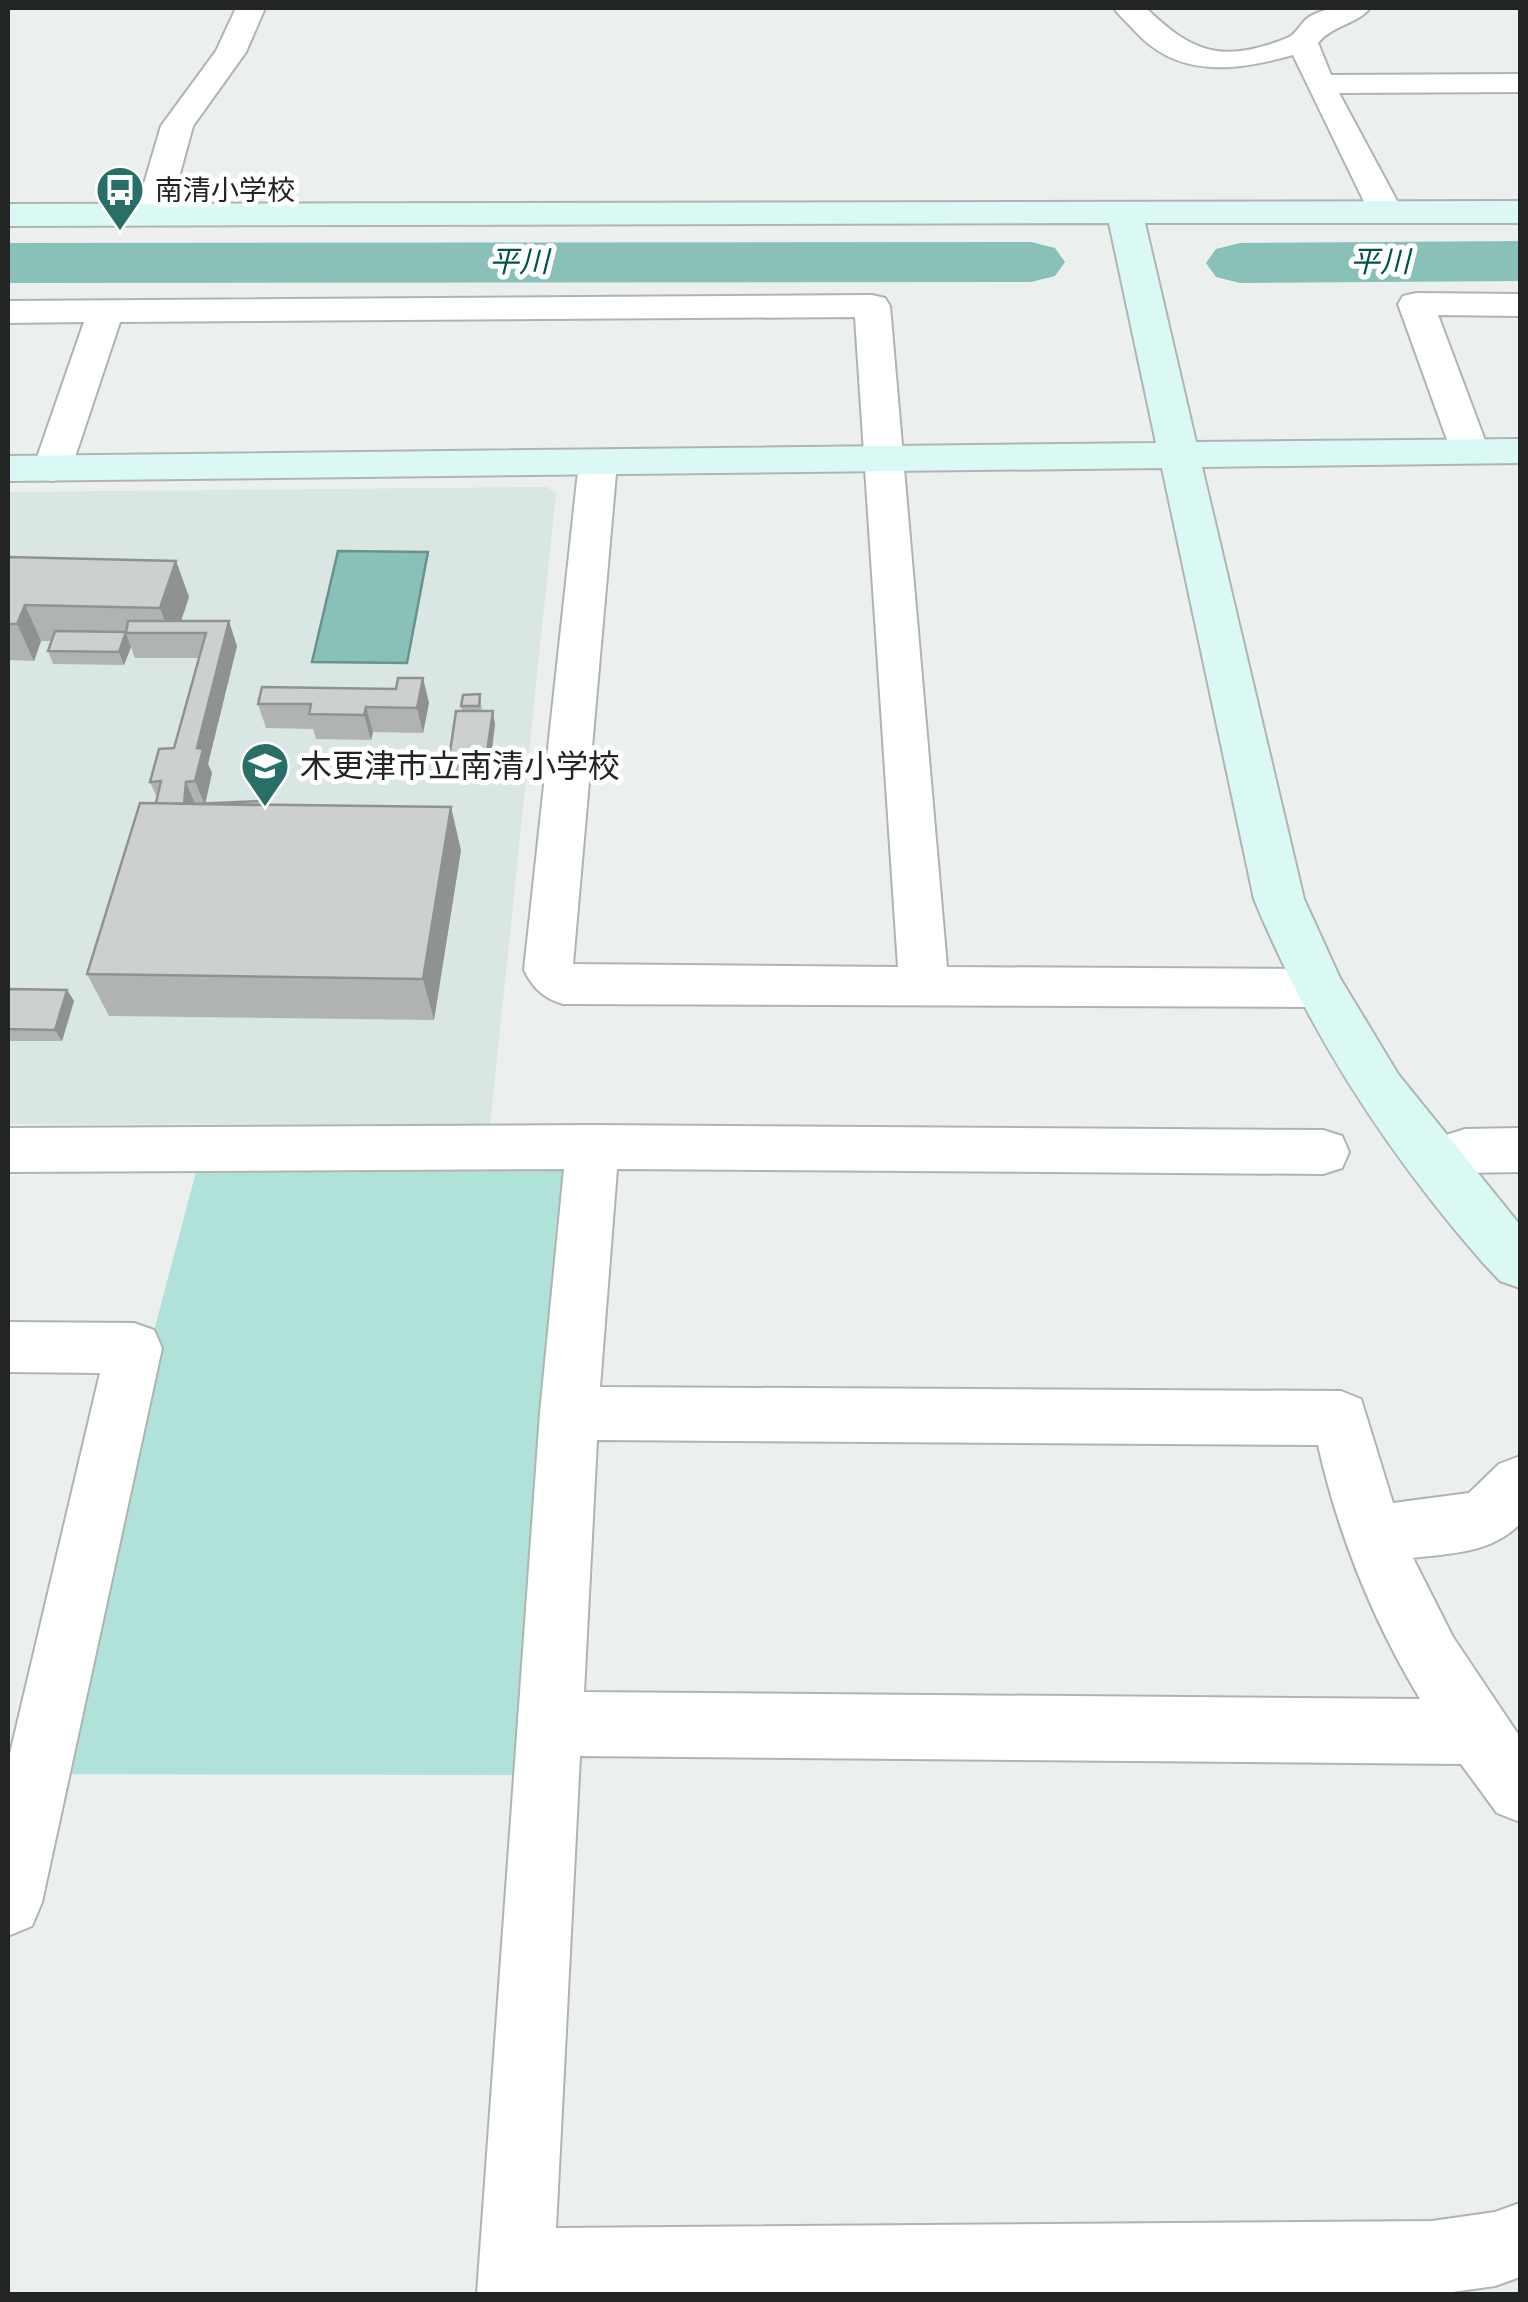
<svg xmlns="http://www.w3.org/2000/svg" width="1528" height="2302" viewBox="0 0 1528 2302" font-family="Montserrat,'Noto Sans JP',sans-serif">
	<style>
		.built { fill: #d9e6e4 }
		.green { fill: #b0e2da }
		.water { fill: #89c1b8; stroke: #6a928c; stroke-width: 2.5 }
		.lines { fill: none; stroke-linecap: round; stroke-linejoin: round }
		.river { fill: #89c1b8; fill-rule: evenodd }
		.street-casing { stroke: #afb4b3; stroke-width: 4 }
		.secondary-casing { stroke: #afb4b3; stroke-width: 4 }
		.street { fill: #fff; fill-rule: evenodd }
		.secondary { fill: #daf9f4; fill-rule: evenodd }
		.wall { fill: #afb4b3 }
		.shaded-wall { fill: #8f9292 }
		.building { fill: #ccd1d0; stroke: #8f9292; stroke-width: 2.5 }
		.labels { text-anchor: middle; stroke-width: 10; stroke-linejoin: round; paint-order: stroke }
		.far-poi-label { font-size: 28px; fill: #232524; stroke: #fff; text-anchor: start }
		.far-water-label { font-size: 30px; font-style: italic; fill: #00534b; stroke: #fff }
		.poi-label { font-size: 32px; fill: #232524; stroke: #fff; text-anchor: start }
	</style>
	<rect width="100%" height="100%" fill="#ebefee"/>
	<path class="built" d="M547,487l9,6 -66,632 -482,-1v-632z"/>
	<path class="green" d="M592,1147l-46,628 -509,-1 165,-625z"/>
	<path class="water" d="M338,551l90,1 -21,111 -95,-1z"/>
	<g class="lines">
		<path class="river" d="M1520,241v40l-280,2 -24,-6 -10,-14 10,-14 24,-6z
			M1031,242l24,6 10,14 -10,14 -24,6 -1023,1v-40z"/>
		<g class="street-casing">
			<path id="street" d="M236,8h29l-19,44 -53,74 -24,88 -5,7h-24l-5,-7 26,-88 55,-75z
				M1114,8h32c46,45 77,56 141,30 10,-4 13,-15 22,-21 19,-12 41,-9 61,-9 -12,16 -38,17 -52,35l13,32 189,-1v18l-181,1 64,119 -5,7h-24l-5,-7 -76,-157c-57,16 -116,24 -159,-25 -7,-8 -15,-14 -20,-22z
				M1416,293l104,1v22l-82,-1 51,136 -5,8 -14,4 -14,-4 -5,-8 -53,-147 5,-8z
				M872,295l13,3 5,8 57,661 371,2 17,5 8,14 -8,14 -17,5 -755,-3c-20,-6 -30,-16 -39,-34l55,-508 5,-8 14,-4 14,4 5,8 -44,502 325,3 -43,-650 -735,5 -49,147 -5,9 -14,3 -14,-3 -5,-9 51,-147 -76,1v-22z
				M592,1125l731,5 19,6 7,16 -7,16 -19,6 -706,-5 -17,218 741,4 20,8 32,104 76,-10 30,-29 21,-8v68c-29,29 -67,29 -107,34l40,79 67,100v85l-23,-9 -36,-49 -881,-8 -24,472 876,-7 63,-9 25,-9v74l-25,9 -57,8h-961l63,-881 24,-244 -556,3v-44zM597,1440l721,5c20,89 55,176 102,254l-836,-7z
				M1520,1128v44l-55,1 -19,-6 -7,-16 7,-16 19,-6z
				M8,1322l126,1 20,7 8,18 -120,554 -10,24 -24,10v-174l92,-389 -92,-1z"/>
		</g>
		<g class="secondary-casing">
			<path id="secondary" d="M1520,201v22h-375l51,219 324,-3v24l-318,4 102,432 36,79 58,96 122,151v63l-20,-7 -16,-17c-97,-111 -174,-229 -230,-365l-92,-431 -1154,13v-25l1148,-13 -47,-220 -1101,3v-22z"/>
		</g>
		<use href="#street" class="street"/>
		<use href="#secondary" class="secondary"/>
	</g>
	<path class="wall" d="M8,557l168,4 13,36 -8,24 56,25 -29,118 4,9 -7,30 59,2 197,45 -27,170 -325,-4 -22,-42 69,-171 1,-5 -7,-16 24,-34 25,-90h-64l-4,-11 -7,18 -71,-1 -5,-13 4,-10h-11l-7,20 -26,-1z
		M396,689l33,14 -6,30 -50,-1 -2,8 -55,-1 -3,-10 -47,-1 -8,-24z
		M480,694l2,17 13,13 -6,48 -38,-1 -2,-12 13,-48 -1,-5z
		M8,989l59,1 7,11 -12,40h-54z"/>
	<path class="shaded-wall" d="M176,561l13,36 -12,36h-8l-9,-25z
		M25,605l16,36 -7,20 -17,-37z
		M229,621l8,25 -29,118 4,9 -7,32 -10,-24 2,-33z
		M126,634l5,13 -7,18 -5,-13z
		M423,678l6,25 -6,30 -6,-25z
		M366,707l7,25 -2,8 -7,-25z
		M493,711l2,13 -6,48 -3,-13z
		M186,782l10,24 -12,-2z
		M451,807l10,43 -27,170 -11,-41z
		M67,990l7,11 -12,40 -7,-11z"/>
	<path class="building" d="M8,557l168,4 -16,47 -135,-3 -8,19h-9z
		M128,621h101l-32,127 6,1 -8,32 -9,1 -2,22 -28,-1 5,-22 -11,1 9,-33 15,-1 32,-115h-80z
		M55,631l71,1 -7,20 -71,-1z
		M398,678h25l-6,30 -51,-1 -2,8 -55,-1 2,-10h-53l4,-17 134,2z
		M480,694l-1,12h-18l2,-11z
		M456,711h37l-7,48h-37z
		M263,801v4l-72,-1z
		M140,803l311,4 -28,172 -336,-5z
		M8,989l59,1 -12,40 -47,-1z"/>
	<defs>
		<g id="bus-pin" transform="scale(2.5)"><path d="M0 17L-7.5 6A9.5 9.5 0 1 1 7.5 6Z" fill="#287067" stroke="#fff"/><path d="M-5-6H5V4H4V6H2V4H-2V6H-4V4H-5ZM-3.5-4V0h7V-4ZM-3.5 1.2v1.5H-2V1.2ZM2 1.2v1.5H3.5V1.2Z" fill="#fff"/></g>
		<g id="school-pin" transform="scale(2.5)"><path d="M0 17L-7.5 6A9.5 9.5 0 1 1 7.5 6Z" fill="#287067" stroke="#fff"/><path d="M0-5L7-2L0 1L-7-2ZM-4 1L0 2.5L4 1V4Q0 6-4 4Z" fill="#fff"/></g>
	</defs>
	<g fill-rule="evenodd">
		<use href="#bus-pin" x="120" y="190"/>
		<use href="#school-pin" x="265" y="766"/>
	</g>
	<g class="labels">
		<g class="far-poi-label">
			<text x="155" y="200">南清小学校</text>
		</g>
		<g class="far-water-label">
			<text x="519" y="272">平川</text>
			<text x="1380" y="272">平川</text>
		</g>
		<g class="poi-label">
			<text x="300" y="777">木更津市立南清小学校</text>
		</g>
	</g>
	<rect width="1528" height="2302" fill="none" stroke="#232524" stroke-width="20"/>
</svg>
